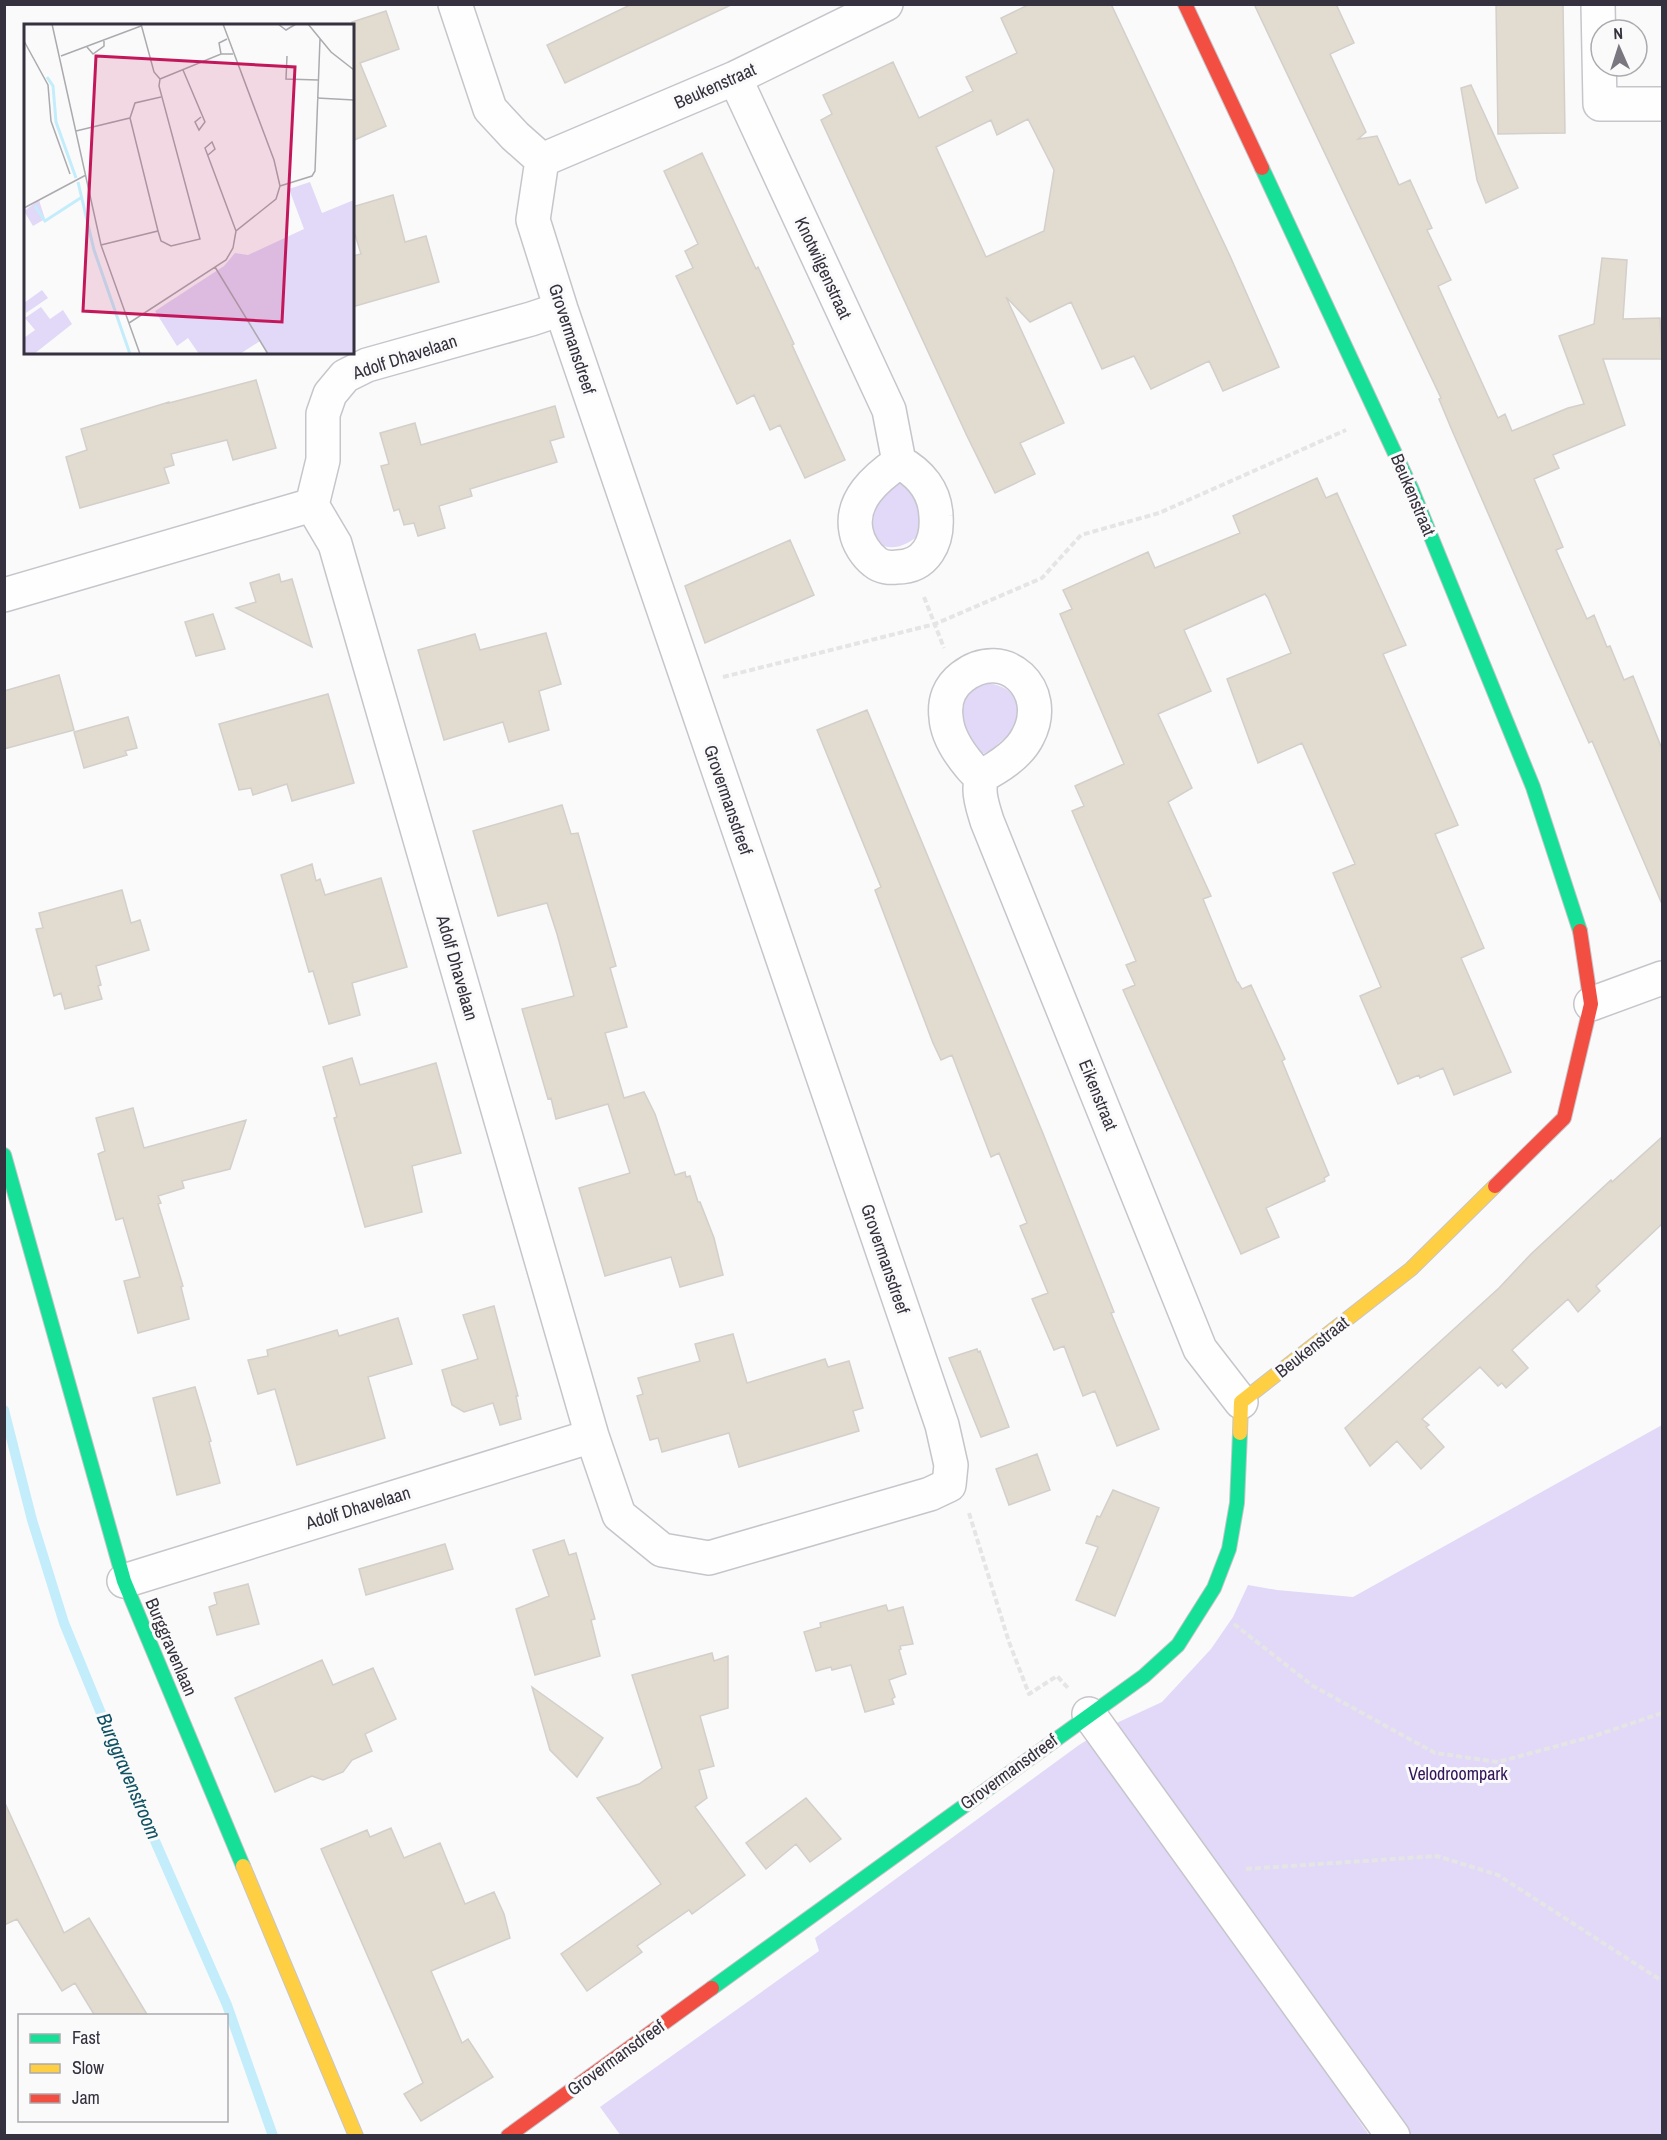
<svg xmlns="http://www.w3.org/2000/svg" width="1667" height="2140" viewBox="0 0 1667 2140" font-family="'Archivo Narrow',sans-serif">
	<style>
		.green { fill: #e2d8f8 }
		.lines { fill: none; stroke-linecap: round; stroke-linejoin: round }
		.stream { stroke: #c3edfb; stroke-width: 10 }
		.building { fill: #e2dbd0; stroke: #d3cfca; stroke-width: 1.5; fill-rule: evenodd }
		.street-casing { stroke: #c6c5cb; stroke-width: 36 }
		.fast-casing { stroke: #c6c5cb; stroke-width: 16 }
		.slow-casing { stroke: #c6c5cb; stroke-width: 16 }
		.jam-casing { stroke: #c6c5cb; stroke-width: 16 }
		.path { stroke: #e5e5e6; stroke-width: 4; stroke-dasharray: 6 3; stroke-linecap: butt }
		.street { stroke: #fefefe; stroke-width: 33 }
		.fast { stroke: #16e098; stroke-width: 14 }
		.slow { stroke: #ffcf43; stroke-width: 14 }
		.jam { stroke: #f24e42; stroke-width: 14 }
		.labels { text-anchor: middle; stroke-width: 6; stroke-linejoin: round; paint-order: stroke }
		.street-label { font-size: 18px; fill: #35313e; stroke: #fafafa }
		.park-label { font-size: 18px; fill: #321558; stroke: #fafafa }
		.water-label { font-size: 20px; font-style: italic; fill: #105163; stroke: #fafafa }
		.inset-river { fill: none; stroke: #c3edfb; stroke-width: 3 }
		.inset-road { fill: none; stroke: #abaaaf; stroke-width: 1.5 }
		.view { fill: #c2185b; fill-opacity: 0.15; stroke: #c2185b; stroke-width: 3 }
		.inset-edge { fill: none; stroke: #35313e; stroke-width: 3 }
	</style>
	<rect width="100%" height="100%" fill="#fafafa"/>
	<path class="green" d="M897,481l7,1 16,26v25c-11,14 -39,23 -49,1 -3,-6 -1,-18 -1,-25z
		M988,683c22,3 39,19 28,42 -3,7 -10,12 -16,17 -6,6 -11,11 -20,12 -19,-26 -33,-59 8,-71z
		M1662,1425v710h-292l-18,-24 17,24 -748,1 -21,-29 219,-156 -4,-13 264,-193 31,-19 52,-24 49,-53 22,-32 15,-32 29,5 76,7z"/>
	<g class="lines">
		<path class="stream" d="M4,1410l28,110 32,103 66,161 97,221 46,131"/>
	</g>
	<path class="building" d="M632,4h101l-168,79 -18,-38z
		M1030,4h81l119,252 49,111 -56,24 -14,-30 -58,28 -17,-33 -32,13 -31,-67 -41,20 -24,-25 58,126 -44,20 15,31 -40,19 -28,-57 -146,-316 11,-6 -9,-19 70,-33 26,56 54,-27 -7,-14 51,-24 -16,-35zM1028,119l26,51 -10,61 -58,26 -50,-110 55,-27 6,15z
		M1254,4h82l18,39 -24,11 36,78 -8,7 19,-3 22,49 11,-5 22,48 -5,2 24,50 -13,6 60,132 7,-4 7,17 56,-23 16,-4 -25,-68 35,-12 8,-66 25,2 -4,59 37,-1 2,41h-59l22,66 -72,30 6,13 -25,11 29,68 -7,3 31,69 7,-4 13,32 3,-1 14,34 9,-4 29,73v155l-70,-163 -3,2 -45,-101 -93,-214 -12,-29 2,-1z
		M1496,4h67l2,129 -67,1z
		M386,11l13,38 -39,14 26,63 -34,15v-119z
		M1471,85l47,103 -32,15 -9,-23 -16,-92z
		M702,153l54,116 2,-2 36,77 -2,1 53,115 -40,18 -25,-53 -10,5 -16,-35 -17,9 -61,-128 17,-8 -8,-17 13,-7 -34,-73z
		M393,195l12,47 21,-6 13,46 -87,25v-51l9,-2 -9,-29v-18z
		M256,380l20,68 -43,12 -6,-20 -56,14 3,11 -10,3 5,15 -89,25 -14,-51 21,-7 -6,-21 88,-27v1z
		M555,406l9,31 -14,4 7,21 -87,27 2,7 -33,10 6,22 -27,8 -4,-13 -10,2 -5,-16 -5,2 -13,-45 8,-2 -9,-31 35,-10 6,22z
		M1317,478l9,20 11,-5 69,152 -23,9 75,171 -23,9 49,114 -23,10 50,114 -57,23 -11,-27 -23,10 -1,-3 -21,9 -38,-88 21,-9 -48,-114 22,-9 -53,-121 -44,20 -31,-84 64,-26 -23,-55 -3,-4 -81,36 27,61 -53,23 34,74 -24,14 43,94 -8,3 34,83h1l4,7 9,-4 34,74 -3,2 47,114 -5,3 1,3 -59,27 13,29 -38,17 -118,-264 12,-5 -9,-20 10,-4 -64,-150 12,-5 -9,-20 49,-22 -64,-150 12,-5 -9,-19 85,-38 7,16 85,-35 -7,-17z
		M790,540l24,55 -109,48 -20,-57z
		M279,574l2,8 11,-3 20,68 -76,-39 20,-6 -6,-19z
		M213,614l12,35 -29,7 -11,-34z
		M546,633l15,51 -22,7 10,39 -40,12 -6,-20 -59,18 -26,-90 57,-16 5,16z
		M59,675l15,55 -70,19v-58z
		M328,694l26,89 -62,18 -5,-17 -34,11 -2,-7 -12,2 -20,-66z
		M867,710l175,421 72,181 -3,1 48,116 -42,17 -22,-55 -12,5 -19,-50 -10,4 -22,-51 16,-6 -28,-67 7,-3 -28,-70 -8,4 -39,-102 -11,5 -8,-17 -58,-153 6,-3 -64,-157z
		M128,717l9,31 -12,3 2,4 -43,13 -10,-36z
		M562,805l9,29 7,-1 38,133 -6,2 17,59 -22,6 19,65 20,-6 11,22 20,61 10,-3 1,5 4,-1 8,26h2l14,36 9,37 -43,12 -9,-30 -66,19 -26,-88 51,-15 -22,-69 -52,15 -5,-21 -3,1 -26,-90 52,-13 -17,-62 -10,-31 -49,13 -25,-85z
		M312,864l4,17 4,-2 5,16 56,-17 26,89 -55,16 8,32 -31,9 -16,-53 -4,1 -28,-97z
		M122,890l9,33 9,-3 9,30 -53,16 5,19 -3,1 4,13 -37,10 -4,-16 -7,3 -18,-67 7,-1 -4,-15z
		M352,1058l8,27 76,-22 25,90 -49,13 10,46 -57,15 -31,-109 3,-1 -14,-50z
		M133,1108l11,40 102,-28 -16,49 -48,12 2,7 -26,8 3,7 -3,1 25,82 -2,1 8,32 -51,14 -14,-52 16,-4 -17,-59 -7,2 -18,-66 7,-3 -9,-33z
		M1662,1137v87l-66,62 4,5 -22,21 -10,-13 -56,51 16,18 -22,20 -4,-5 -4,3 -18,-19 -58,52 7,6 -3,2 18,20 -23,22 -24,-28 -27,25 -25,-38 154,-140 32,-34 80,-74 1,2z
		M494,1306l24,90h-2l5,23 -21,6 -7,-22 -29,9 -12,-7 -10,-35 36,-11 -15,-44z
		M398,1318l14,46 -44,13 17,61 -88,27 -22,-76 -17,5 -10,-34 20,-4 -1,-6 43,-12 27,-8 2,6z
		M733,1334l14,49 78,-24 3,8 21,-6 14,47 -10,3 6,20 -120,36 -10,-34 -67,19 -4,-14 -8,2 -13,-44 6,-2 -5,-16 62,-17 -5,-17z
		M977,1349l1,3 2,-1 29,76 -28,10 -32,-79z
		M195,1387l16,54 -2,1 11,41 -43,12 -24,-97z
		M1037,1454l13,36 -41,15 -13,-36z
		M1113,1490l46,18 -44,108 -39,-16 22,-53 -12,-4 11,-27 3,1z
		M564,1540l5,15 7,-2 19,66 -4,1 9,36 -65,19 -19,-66 33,-13 -16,-46z
		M445,1544l8,25 -87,26 -7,-26z
		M248,1584l11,40 -42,11 -8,-28 8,-3 -3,-11z
		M886,1605l2,6 15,-4 10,37 -13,2 1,3 -2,1 7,24 -17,6 6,17 -3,2 2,5 -29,8 -14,-47 -19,5 -1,-3 -15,4 -12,-39 17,-5 -1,-4z
		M712,1653l2,8 14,-5v52l-28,8 14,50 -15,4 8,28 -12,9 50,68 -53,39 -3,-4 -52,36 5,6 -55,39 -26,-37 100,-70 -64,-86 42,-14 23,-16 -30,-93z
		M322,1660l11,25 40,-17 23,51 -31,15 7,17 -20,9 -9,12 -20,8 -11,-4 -37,16 -40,-94z
		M532,1687l71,51 -26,39 -27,-27z
		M806,1798l35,41 -31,23 -14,-18 -30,25 -20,-26z
		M4,1801l60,132 25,-15 59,98h-53l-20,-33 -13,8 -45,-72 -13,6z
		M391,1828l13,30 36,-15 25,61 29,-12 10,22 6,24 -79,33 31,72 6,-4 25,38 -72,44 -17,-27 19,-11 -102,-234 46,-19 3,7z"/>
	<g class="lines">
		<g class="street-casing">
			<path id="street" d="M1598,4l2,100h62
				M735,78l154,332 10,52c21,11 36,29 37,54 2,26 -10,51 -39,51 -7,1 -16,0 -22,-5 -9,-7 -17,-19 -19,-31 -6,-31 20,-53 43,-69
				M542,160l193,-82 151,-74
				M312,505l11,-45v-46l7,-20 15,-18 22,-11 164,-46 30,-10
				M4,595l308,-90 23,39 257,892
				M980,777c17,-9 39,-22 48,-41 24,-46 -23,-92 -66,-59 -13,10 -18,24 -16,40 1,18 13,36 24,49 2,3 7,7 9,10 2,3 1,10 1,14 0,10 4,21 7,31l213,528 41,53
				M1591,1004l71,-26
				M124,1581l468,-145 27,79 43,35 47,8 221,-64 19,-9 2,-20 -9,-40 -381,-1116 -28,-89 9,-60 -27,-24 -25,-27 -35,-105
				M1089,1714l304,422"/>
		</g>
		<g class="fast-casing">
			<path id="fast" d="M1262,168l150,322 121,297 47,144
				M4,1155l120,426 119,285
				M712,1988l432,-312 34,-31 36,-57 15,-39 8,-46 3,-70"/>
		</g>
		<g class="slow-casing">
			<path id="slow" d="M1240,1433l1,-31 170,-133 84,-83
				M243,1866l113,270"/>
		</g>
		<g class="jam-casing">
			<path id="jam" d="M1185,4l77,164
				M1495,1186l69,-68 27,-114 -11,-73
				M508,2136l204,-148"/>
		</g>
		<path class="path" d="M924,597l20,51
			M723,677l212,-53 107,-46 39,-43 78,-22 187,-83
			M969,1513l40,129 20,52 28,-18 11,12
			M1234,1624l79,62 122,67 63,9 96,-26 68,-23
			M1246,1869l191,-13 61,19 164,106"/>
		<use href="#street" class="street"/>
		<use href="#fast" class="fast"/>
		<use href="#slow" class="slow"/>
		<use href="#jam" class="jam"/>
	</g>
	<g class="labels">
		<g class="street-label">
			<text transform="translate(715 86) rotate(-24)" y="6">Beukenstraat</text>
			<text transform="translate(823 268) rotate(65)" y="6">Knotwilgenstraat</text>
			<text transform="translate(572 339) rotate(72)" y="6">Grovermansdreef</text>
			<text transform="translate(405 357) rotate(-18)" y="6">Adolf Dhavelaan</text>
			<text transform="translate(1413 495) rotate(67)" y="6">Beukenstraat</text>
			<text transform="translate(728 800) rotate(71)" y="6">Grovermansdreef</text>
			<text transform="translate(457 968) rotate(74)" y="6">Adolf Dhavelaan</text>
			<text transform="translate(1098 1095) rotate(68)" y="6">Eikenstraat</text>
			<text transform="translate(885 1259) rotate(71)" y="6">Grovermansdreef</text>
			<text transform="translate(1312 1347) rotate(-38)" y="6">Beukenstraat</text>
			<text transform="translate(358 1508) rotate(-17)" y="6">Adolf Dhavelaan</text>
			<text transform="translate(171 1647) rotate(67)" y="6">Burggravenlaan</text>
			<text transform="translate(1009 1772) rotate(-36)" y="6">Grovermansdreef</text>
			<text transform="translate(616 2058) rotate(-36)" y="6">Grovermansdreef</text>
		</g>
		<g class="park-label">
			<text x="1458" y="1780">Velodroompark</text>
		</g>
		<g class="water-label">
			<text transform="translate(129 1776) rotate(67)" y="7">Burggravenstroom</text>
		</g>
	</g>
	<g transform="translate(24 24)">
		<rect width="330" height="330" fill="#fafafa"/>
		<path d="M286,158l12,31 32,-13v154h-87l-7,-13 -20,13h-41l-11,-16 -11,8 -22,-35 69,-45 11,-13 13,2 56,-26 -15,-40zM15,176l6,19 -12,7 -9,-15zM18,266l6,8 -22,15 -2,-10zM17,283l9,12 13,-9 9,14 -38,30h-10v-16l11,-8 -10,-12z" fill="#e2d8f8"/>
		<path class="inset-river" d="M23,53l6,9 3,36 20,56M54,158l16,68 36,104M11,182l10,15 37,-24"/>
		<path class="inset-road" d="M28,0l49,221 39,109M254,0l8,6 10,-6M284,0l23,28 23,18M0,17l24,44 3,36 19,53M63,23l6,7 11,-8v-5M197,30l-2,-11 8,-4M37,32l80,-30M263,32l-1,23 32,1M159,46l22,52 -6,8 -4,-8 6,-5M136,55l61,-25h12M293,74l37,2M106,94l5,-15 26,-6M52,107l54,-13 28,113M184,131l7,-6 -3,-7 -7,6 31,83M256,162l32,-10 3,-5 5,-132M0,184l62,-33M77,221l57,-14 3,10 10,5 29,-7 -41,-153 1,-7 -6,-7 -13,-48M191,243l53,87M105,299l97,-63 7,-12 3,-17 40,-32 4,-13 -6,-26 -51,-136"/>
		<path class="view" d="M72,32l199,11 -13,255 -199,-11z"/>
		<rect width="330" height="330" class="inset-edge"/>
	</g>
	<rect width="1667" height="2140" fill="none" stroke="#35313e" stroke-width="12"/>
	<rect x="18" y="2014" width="210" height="108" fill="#fafafa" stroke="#abaaaf" stroke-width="1.5"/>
	<rect x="30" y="2034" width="30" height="9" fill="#16e098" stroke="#abaaaf" stroke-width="1.5"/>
	<text x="72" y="2044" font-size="18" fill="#35313e">Fast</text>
	<rect x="30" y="2064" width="30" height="9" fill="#ffcf43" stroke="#abaaaf" stroke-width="1.5"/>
	<text x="72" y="2074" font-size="18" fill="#35313e">Slow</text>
	<rect x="30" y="2094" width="30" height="9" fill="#f24e42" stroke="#abaaaf" stroke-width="1.5"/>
	<text x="72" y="2104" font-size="18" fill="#35313e">Jam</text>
	<g transform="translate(1619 48) rotate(357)"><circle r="28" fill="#fafafa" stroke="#abaaaf" stroke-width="1.5"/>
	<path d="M0-4.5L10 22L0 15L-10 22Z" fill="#7a7780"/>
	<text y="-9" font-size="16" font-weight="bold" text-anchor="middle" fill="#35313e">N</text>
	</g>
</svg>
